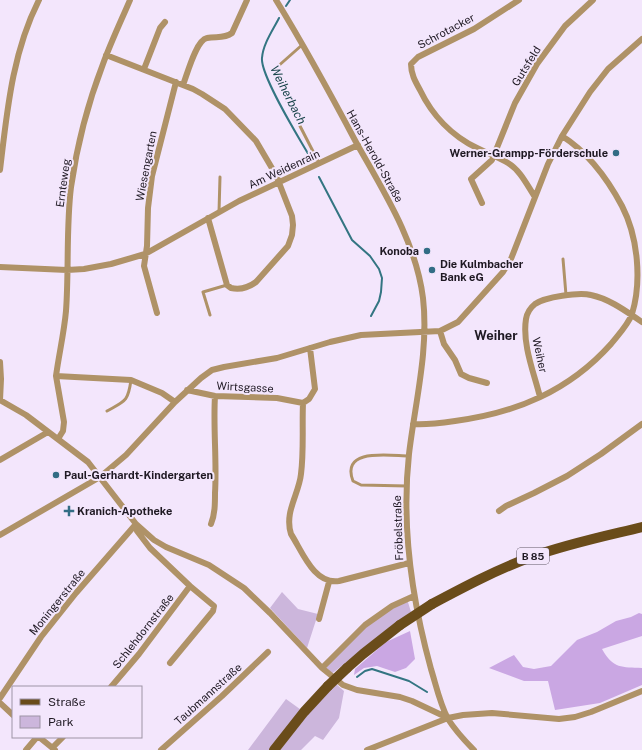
<svg xmlns="http://www.w3.org/2000/svg" width="642" height="750" viewBox="0 0 642 750" font-family="'Public Sans',sans-serif">
<style>
.green{fill:#ccb6dc}
.forest{fill:#caa7e3}
.lines{fill:none;stroke-linecap:round;stroke-linejoin:round}
.stream{stroke:#337582;stroke-width:2}
.lane{stroke:#af9267;stroke-width:3}
.street{stroke:#af9267;stroke-width:6}
.primary{stroke:#6a4c1a;stroke-width:10}
.primary-bridge{stroke:#6a4c1a;stroke-width:10}
.poi-dot{fill:#326d85;stroke:#f3e6fc;stroke-width:1.5}
.labels{text-anchor:middle;dominant-baseline:central;stroke-width:4;stroke-linejoin:round;paint-order:stroke}
.shield{fill:#f3e6fc;stroke:#5f5664;stroke-width:1}
.shield-label{font-size:10px;font-weight:bold;fill:#1f1923}
.street-label{font-size:11px;fill:#1f1923;stroke:#f3e6fc}
.poi-label{font-size:11px;font-weight:bold;fill:#1f1923;stroke:#f3e6fc;text-anchor:start}
.water-label{font-size:12px;font-style:italic;fill:#1a454b;stroke:#f3e6fc}
.quarter-label{font-size:13px;font-weight:bold;fill:#1f1923;stroke:#f3e6fc}
</style>
<rect width="100%" height="100%" fill="#f3e6fc"/>
<path class="green" d="M282 592 298 609 318 614 307 648 270 608Z
M407 599 411 612 330 675 322 668 365 625Z
M336 684 344 691 339 718 323 740 315 736 301 750H280L314 706Z
M286 699 304 712 274 750H248Z"/>
<path class="forest" d="M639 613 642 614V636L602 649C613 669 622 667 642 668V685L600 703 555 710 548 681H524L489 668 514 655 523 667 534 669 551 666 577 640 597 632 616 621 631 617Z
M410 631 415 659 406 668 395 672 377 666 364 668 354 675 355 669 386 642Z"/>
<g class="lines">
<path class="stream" d="M286 6 290 0
M279 18C273 30 263 44 262 58 260 75 299 138 310 157
M319 177 352 240 370 256 379 269 382 278 381 292 379 301 371 316
M357 677 365 671 372 669 409 681 427 692"/>
<path class="lane" d="M302 45 276 68 275 73 282 91 319 163
M219 212 220 177
M563 259 566 295
M210 315 203 292 227 285
M107 411C125 401 128 402 131 380
M407 486 361 485 353 481C340 447 391 456 409 456"/>
<path class="street" d="M130 0C121 21 111 42 103 64 88 103 77 145 71 187 66 228 69 270 66 311 64 333 59 354 56 376L131 380 162 393 175 402
M276 0C305 47 331 95 357 144 384 192 416 242 423 298 429 350 415 403 409 454 401 527 412 600 431 669 436 685 440 704 448 719 455 730 465 741 474 750
M519 0 474 29 418 57 411 64C411 74 415 81 420 90 432 115 452 136 477 148 487 153 498 157 508 163 520 170 527 185 535 197
M106 55 193 89 202 94 225 109 256 141 276 175 292 216 293 225 292 235 288 246 256 282C248 288 240 290 231 288L227 285 208 218
M144 69 160 28 165 22
M183 85C187 75 196 40 207 38 216 36 224 39 232 33L247 0
M0 170C7 112 12 53 39 0
M482 203 471 179 492 160 515 103 537 64 565 26 593 0
M0 267 67 270 84 269 111 264 145 254 239 201 358 145
M157 313 144 266 147 246 148 208 152 176 176 82
M440 331 444 344 455 360 461 374 469 378 487 383
M310 348 315 389 309 399 303 403C302 426 304 451 301 474 299 494 284 512 291 534 302 551 314 585 339 581L409 563
M0 362 1 379 0 400
M56 376 64 422 63 431 58 439
M187 390 215 396 277 398 303 403
M540 397C534 373 522 344 526 319 527 313 530 308 535 304 545 297 579 292 591 295 610 299 627 312 642 322
M0 400 26 415 88 462 136 524 154 540 166 547 209 565 244 588 270 613 322 668 365 625 392 606 414 596
M413 424C427 425 441 423 455 421 516 413 569 391 611 344 618 335 628 325 632 314 642 281 638 237 622 206 607 178 589 153 562 136
M0 460 48 432
M499 511 506 506 534 493 567 476 601 454 642 424
M136 524 137 531 150 548 190 586 214 606 213 611 170 663
M211 524C215 514 215 504 215 493 217 461 213 428 215 396
M0 535 100 477 126 455 175 402 201 378 212 370 224 367 277 358 330 342 361 335 440 331 458 322 503 272 511 259 548 164 562 136 590 92 608 69 642 39
M319 619 329 582
M322 668 343 685 357 690 400 697 412 701 448 718
M111 687 139 654 190 586
M0 698 41 637 76 593 136 524
M0 703 13 715
M39 737 55 750
M52 748 63 737
M26 750 37 737
M161 750 222 696 268 652
M367 750 448 718 463 715 492 713 559 719 575 717 591 712 642 691"/>
<path class="primary" d="M432 604C464 587 496 570 531 557 566 544 605 536 642 527
M347 668 363 654 400 625
M274 750 304 712 328 686"/>
<path class="primary-bridge" d="M400 625 432 604
M328 686 347 668"/>
</g>
<g class="poi-dot">
<circle cx="616" cy="153" r="4"/>
<circle cx="427" cy="251" r="4"/>
<circle cx="432" cy="270" r="4"/>
<circle cx="56" cy="475" r="4"/>
<path d="M67 505h4v4h4v4h-4v4h-4v-4h-4v-4h4z"/>
</g>
<g class="labels">
<rect class="shield" x="517" y="548" width="32" height="16" rx="3"/>
<g class="shield-label">
<text x="533" y="556">B 85</text>
</g>
<g class="street-label">
<text transform="translate(446 31) rotate(-28)">Schrotacker</text>
<text transform="translate(526 66) rotate(-58)">Gutsfeld</text>
<text transform="translate(375 156) rotate(61)">Hans-Herold-Straße</text>
<text transform="translate(146 166) rotate(-79)">Wiesengarten</text>
<text transform="translate(284 169) rotate(-25)">Am Weidenrain</text>
<text transform="translate(63 183) rotate(-82)">Ernteweg</text>
<text transform="translate(540 355) rotate(78)">Weiher</text>
<text transform="translate(245 387) rotate(3)">Wirtsgasse</text>
<text transform="translate(398 528) rotate(-92)">Fröbelstraße</text>
<text transform="translate(57 602) rotate(-51)">Moningerstraße</text>
<text transform="translate(143 631) rotate(-52)">Schlehdornstraße</text>
<text transform="translate(208 694) rotate(-42)">Taubmannstraße</text>
</g>
<g class="poi-label">
<text x="608" y="153" text-anchor="end">Werner-Grampp-Förderschule</text>
<text x="419" y="251" text-anchor="end">Konoba</text>
<text x="440" y="264">Die Kulmbacher<tspan x="440" dy="13">Bank eG</tspan></text>
<text x="64" y="475">Paul-Gerhardt-Kindergarten</text>
<text x="77" y="511">Kranich-Apotheke</text>
</g>
<g class="water-label">
<text transform="translate(288 95) rotate(63)">Weiherbach</text>
</g>
<g class="quarter-label">
<text x="496" y="335">Weiher</text>
</g>
</g>
<rect x="12" y="686" width="130" height="52" fill="#f3e6fc" stroke="#9e94a5"/>
<rect x="20" y="699" width="20" height="6" fill="#6a4c1a" stroke="#9e94a5"/>
<text x="48" y="706" font-size="12" fill="#1f1923">Straße</text>
<rect x="20" y="716" width="20" height="12" fill="#ccb6dc" stroke="#9e94a5"/>
<text x="48" y="726" font-size="12" fill="#1f1923">Park</text>
</svg>
